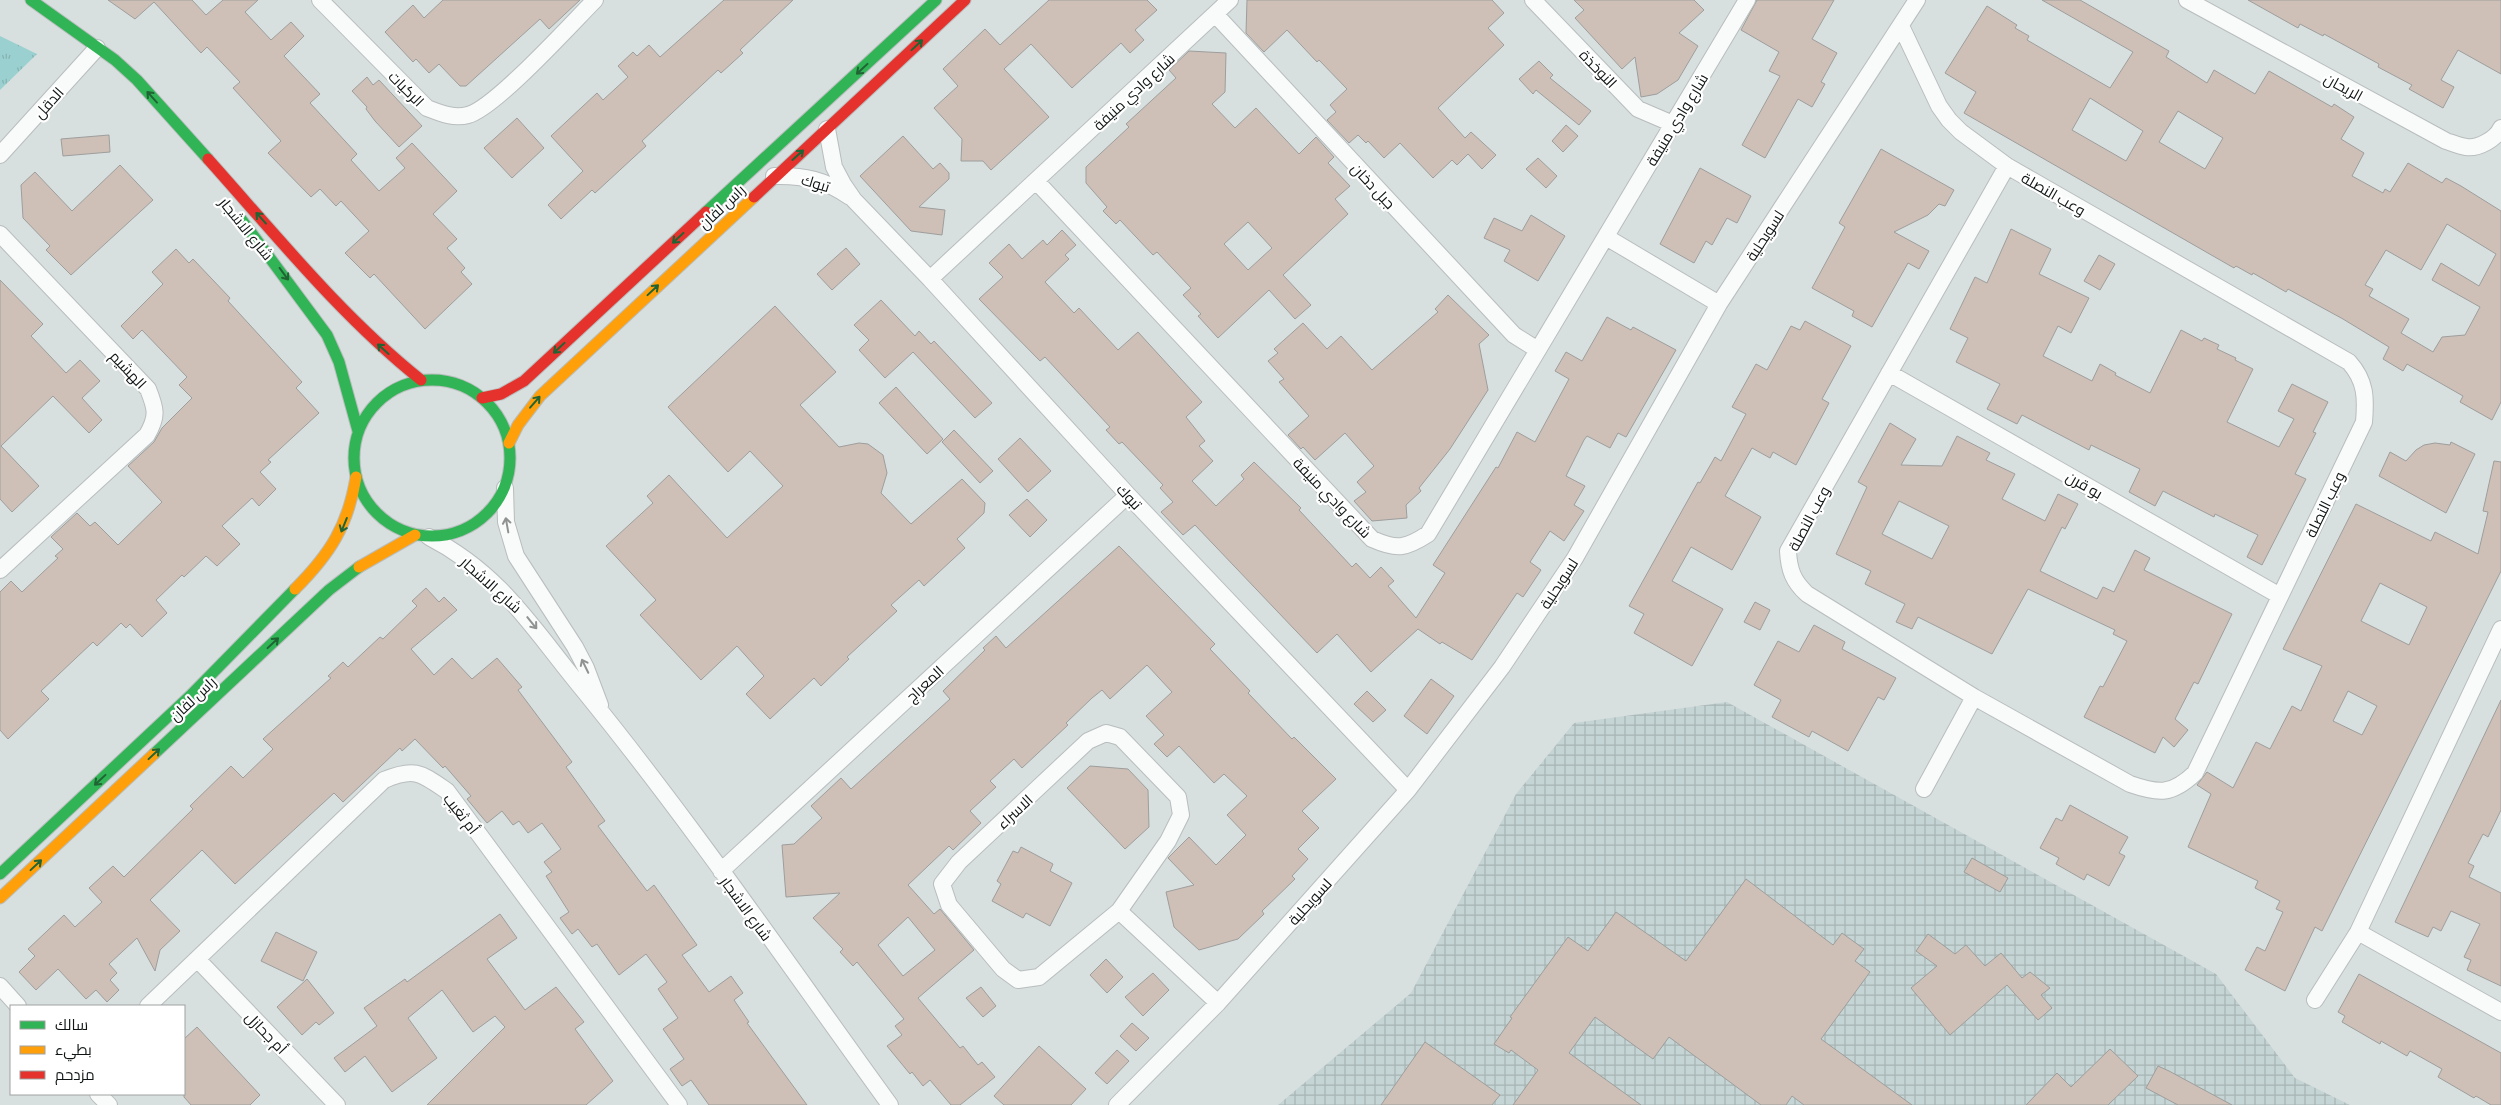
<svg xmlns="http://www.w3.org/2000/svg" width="2501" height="1105" viewBox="0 0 2501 1105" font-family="Literata,Cairo,serif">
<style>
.industrial{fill:url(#industrial-grid)}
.grass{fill:url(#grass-tufts)}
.building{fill:#cec0b7;stroke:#9d9e9d;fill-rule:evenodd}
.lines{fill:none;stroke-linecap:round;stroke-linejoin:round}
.street-casing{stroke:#b8bdbd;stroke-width:18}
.fast-casing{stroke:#b8bdbd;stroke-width:13}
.slow-casing{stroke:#b8bdbd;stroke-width:13}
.jam-casing{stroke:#b8bdbd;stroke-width:13}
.street{stroke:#f9fafa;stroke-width:16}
.fast{stroke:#30b455;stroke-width:11}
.slow{stroke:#ff9f0a;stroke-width:11}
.jam{stroke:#e5322d;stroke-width:11}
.oneway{stroke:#206434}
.oneway2{stroke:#909292}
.labels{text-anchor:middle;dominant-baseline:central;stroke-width:4.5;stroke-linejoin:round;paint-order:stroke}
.street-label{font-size:15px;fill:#0f1414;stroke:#fff}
</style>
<defs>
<pattern id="industrial-grid" width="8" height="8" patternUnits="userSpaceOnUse" patternTransform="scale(1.25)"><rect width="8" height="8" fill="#c5d4d4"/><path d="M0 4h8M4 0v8" fill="none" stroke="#a8b5b5"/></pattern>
<pattern id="grass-tufts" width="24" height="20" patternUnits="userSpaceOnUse" patternTransform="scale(1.25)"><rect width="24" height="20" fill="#9ad1d0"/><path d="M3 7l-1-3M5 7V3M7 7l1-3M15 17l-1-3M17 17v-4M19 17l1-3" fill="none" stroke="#84b3b2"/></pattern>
</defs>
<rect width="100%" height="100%" fill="#d8dfdf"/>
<path class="industrial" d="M1727 702 2216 974 2295 1078 2350 1105H1278L1411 993 1516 794 1574 723Z"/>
<path class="grass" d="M0 36 37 54 0 90Z"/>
<path class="building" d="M108 0H192L206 15 223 0H258L245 12 271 40 291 22 304 36 284 56 320 94 310 103 357 154 351 160 379 191 405 168 396 158 412 143 457 191 433 214 457 239 447 248 465 268 461 272 472 284 425 329 374 274 370 278 345 253 369 231 341 201 336 206 320 189 311 197 268 153 281 141 233 88 240 82 207 47 201 53 154 2 135 19Z
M443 0H580L549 29 540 19 466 86H460L439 64 429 73 416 59 413 62 385 32 413 5 424 18Z
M724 0H793L740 50 743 53 721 73 718 70 642 141 646 146 595 193 592 190 561 219 548 205 583 171 551 136 597 93 603 100 628 77 618 66 633 52 637 56 649 45 660 57Z
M1049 0H1147L1157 10 1135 30 1144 40 1130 53 1121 43 1072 88 1031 44 1004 69 1049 117 991 170 983 161H961L962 139 934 108 958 86 943 69 985 29 1000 45Z
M1247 0H1492L1504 13 1488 28 1504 45 1438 108 1465 138 1471 132 1496 155 1482 169 1468 154 1457 165 1452 160 1433 178 1400 143 1384 158 1368 141 1366 143 1358 135 1349 143 1327 120 1336 112 1330 105 1347 89 1319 60 1317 62 1287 30 1264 52 1246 33Z
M1574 0H1694L1704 10 1679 33 1698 46 1678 80 1657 94 1641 97 1635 57 1622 69 1575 18 1584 10Z
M1757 0H1834L1812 39 1837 53 1821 82 1825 84 1812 107 1798 99 1765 158 1742 145 1780 76 1769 71 1779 52 1741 30Z
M2042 0H2080L2169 51 2166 57 2207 83 2214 70 2255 94 2269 71 2332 107 2334 104 2354 117 2341 139 2364 153 2352 176 2383 193 2385 189 2390 192 2408 163 2442 183 2446 178 2461 186 2501 211V402L2492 420 2460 402 2463 396 2407 364 2403 371 2383 359 2389 347 2343 319 2288 289 2286 292 2253 273 2252 275 2236 266 2234 268 1964 113 1976 92 1945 73 1987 6 2017 25 2015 28 2029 36 2027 40 2110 88 2133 52ZM2090 98 2143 131 2126 161 2072 130ZM2178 111 2223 138 2205 169 2159 142ZM2447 224 2496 254 2479 286 2441 263 2432 280 2480 307 2465 335 2442 337 2433 352 2401 333 2409 319 2369 296 2373 289 2365 285 2386 250 2421 270Z
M2248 0H2501V74L2458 50 2441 80 2454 87 2443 108 2409 89 2412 85 2378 67 2379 64 2324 34 2323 36 2300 24 2298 28Z
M1189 51 1226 53 1225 92 1212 104 1235 128 1256 108 1299 154 1316 137 1334 157 1328 163 1350 186 1335 199 1348 214 1283 275 1311 305 1295 319 1269 290 1218 338 1198 316 1201 314 1183 295 1191 288 1157 252 1153 255 1120 220 1116 224 1103 211 1107 207 1086 183V167L1129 127 1126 124 1176 78 1169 70ZM1248 222 1272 248 1248 270 1224 244Z
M1539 61 1553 75 1550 78 1591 111 1579 125 1536 90 1533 94 1519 79Z
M367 77 373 85 379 80 422 126 399 147 375 121 366 109 367 107 352 91Z
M517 118 544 148 512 178 484 148Z
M1566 125 1578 136 1563 152 1552 141Z
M109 135 110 152 63 156 61 139Z
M903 136 933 169 940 163 949 173V179L919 207 945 210 942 235 911 231 860 176Z
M1881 149 1954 190 1945 206 1939 204 1928 215 1894 232 1929 251 1919 269 1908 263 1872 327 1852 316 1854 311 1812 288 1845 227 1839 223Z
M1538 158 1557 176 1546 188 1526 169Z
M120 165 153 200 71 275 46 250 50 246 23 218 21 185 35 172 72 211Z
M1700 168 1751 196 1737 223 1727 218 1712 245 1706 241 1694 263 1660 244Z
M1531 215 1565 236 1538 281 1504 261 1510 250 1484 238 1494 218 1522 231Z
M2011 229 2051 249 2039 274 2089 298 2071 333 2058 326 2043 356 2092 381 2100 364 2116 373 2115 375 2150 393 2181 330 2202 341 2204 338 2219 345 2217 349 2236 358 2235 360 2253 369 2227 422 2279 447 2294 419 2278 411 2292 384 2328 402 2313 432 2316 433 2295 474 2306 479 2262 565 2247 557 2258 535 2215 514 2214 517 2163 491 2155 506 2129 492 2140 469 2091 445 2089 450 2022 415 2017 424 1987 409 2000 384 1956 362 1968 338 1950 329 1975 277 1987 283Z
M1062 230 1076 245 1065 255 1069 259 1045 282 1074 313 1079 308 1118 350 1138 332 1202 402 1186 417 1205 441 1199 446 1213 461 1192 481 1216 506 1244 479 1241 475 1254 462 1301 508 1299 510 1352 567 1356 563 1370 578 1381 567 1394 581 1388 586 1416 618 1445 573 1433 565 1496 467 1498 468 1517 432 1535 442 1569 379 1555 371 1566 352 1582 361 1607 317 1631 330 1633 327 1676 350 1626 437 1618 433 1610 448 1587 436 1584 440 1566 476 1585 486 1574 505 1584 511 1564 541 1550 531 1530 562 1541 570 1523 597 1517 593 1472 660 1442 642 1440 644 1418 629 1371 672 1337 634 1317 653 1195 525 1183 535 1161 512 1173 502 1160 488 1163 485 1122 442 1119 444 1106 430 1110 427 1045 357 1040 361 979 299 1003 277 989 263 1009 244 1022 259 1043 240 1047 245Z
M846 248 860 264 832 290 817 274Z
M176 249 189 263 193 259 230 298 228 301 302 382 296 388 319 413 268 460 271 462 260 472 276 489 259 506 252 498 222 526 240 544 217 566 206 556 184 577 182 575 156 600 167 613 142 637 130 624 126 628 121 623 97 646 93 642 41 691 49 699 8 739 0 730V592L11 581 22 592 58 558 55 556 63 549 51 537 77 513 90 526 95 522 118 545 162 502 128 466 154 442 162 428 192 398 179 385 187 377 142 330 133 339 121 326 163 284 152 272Z
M2099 255 2115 264 2100 290 2084 281Z
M0 280 43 324 31 336 66 373 80 360 100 381 82 398 102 420 89 433 53 396 1 446 39 486 12 512 0 499Z
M1448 295 1489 335 1479 344 1488 390 1450 449 1419 488 1421 491 1406 505 1407 518 1372 521 1354 501 1366 492 1357 482 1374 466 1345 433 1315 460 1303 447 1301 449 1288 435 1309 416 1279 382 1284 379 1268 361 1278 353 1274 349 1303 323 1327 349 1341 336 1372 370 1438 312 1435 309Z
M881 300 915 336 919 331 931 344 934 341 992 403 975 418 913 352 885 378 859 350 869 340 854 325Z
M775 306 836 372 800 405 839 447 859 443 868 444 883 455 887 473 881 493 911 524 962 479 985 503 984 513 957 539 965 548 924 586 919 580 891 605 897 611 847 657 849 659 821 686 814 678 770 719 746 694 764 676 737 646 701 680 640 615 656 600 606 546 653 503 647 496 669 475 727 538 783 486 750 451 728 472 668 407Z
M1805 321 1851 346 1822 399 1829 403 1796 465 1773 452 1770 458 1752 448 1725 496 1761 517 1732 570 1691 547 1672 581 1723 609 1692 666 1634 633 1644 614 1629 606 1698 482 1700 483 1715 457 1721 461 1746 414 1732 407 1756 364 1767 370 1791 326 1800 330Z
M896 387 943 439 927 454 879 403Z
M1890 423 1916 439 1901 465 1942 466 1957 436 1990 453 1986 460 2015 474 2002 499 2045 521 2058 494 2078 504 2065 529 2062 527 2040 571 2097 599 2103 587 2114 592 2135 550 2150 558 2144 570 2232 614 2198 684 2194 682 2175 719 2188 730 2174 747 2163 737 2155 753 2084 717 2100 686 2103 687 2127 641 2113 634 2115 630 2028 589 1992 654 1918 617 1912 629 1896 622 1905 604 1865 584 1871 571 1836 554 1867 487 1858 482ZM1899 501 1949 526 1932 559 1882 534Z
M954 430 993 471 980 483 942 442Z
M1020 438 1051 471 1028 492 998 459Z
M2451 442 2475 454 2446 513 2379 476 2390 452 2406 461 2416 450 2424 445 2435 443 2450 445Z
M2494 461 2501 462V571L2322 931 2315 927 2285 991 2245 970 2257 947 2265 951 2283 912 2276 909 2280 901 2255 888 2258 881 2188 847 2211 794 2197 785 2207 772 2233 788 2256 742 2270 749 2292 706 2301 711 2322 666 2283 649 2356 504 2431 541 2435 532 2478 554 2488 512 2483 511ZM2380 583 2427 607 2409 645 2361 621ZM2348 691 2377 706 2362 735 2333 721Z
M1027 499 1047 520 1030 537 1009 515Z
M1119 546 1215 644 1210 649 1250 691 1248 693 1292 739 1294 737 1336 779 1302 811 1319 828 1298 849 1308 859 1292 876 1295 879 1262 911 1264 914 1238 939 1199 950 1174 927 1166 892 1194 885 1168 858 1189 837 1216 865 1246 835 1227 815 1247 796 1224 774 1214 783 1179 746 1167 757 1154 744 1164 735 1146 716 1172 692 1147 665 1110 699 1102 690 1092 698 1066 723 1068 725 1022 768 1014 759 990 781 996 787 970 811 981 823 953 850 949 846 908 885 934 914 940 909 974 950 918 998 960 1048 963 1046 978 1065 982 1062 995 1077 960 1105H951L930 1080 923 1086 912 1072 910 1074 887 1046 902 1035 895 1026 904 1019 857 962 853 966 840 952 843 949 813 918 840 893 786 897 782 845 794 844 822 818 811 806 841 778 851 789 950 699 943 691 985 650 983 648 996 636 1006 648ZM908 917 935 950 903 976 878 945Z
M426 588 439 602 444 597 457 610 411 649 434 675 452 658 472 679 497 658 522 687 518 690 572 762 566 767 605 821 598 826 647 891 654 885 697 945 682 955 709 992 731 976 743 993 734 1000 749 1022 747 1023 807 1105H709L691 1080 682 1086 670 1069 684 1059 663 1029 678 1018 658 989 667 982 646 954 619 975 597 944 592 947 578 929 572 934 560 918 569 912 546 876 552 872 544 862 561 849 542 823 528 833 519 821 513 825 502 811 487 823 467 799 471 796 445 766 443 768 415 739 402 751 400 748 343 802 334 793 235 884 202 850 150 900 180 931 160 950 155 971 137 938 109 964 117 973 110 980 119 990 107 1002 96 990 86 999 58 969 36 990 19 972 35 956 28 949 64 915 75 927 102 902 89 888 113 866 124 877 193 809 190 806 231 766 243 778 273 749 263 739 331 678 328 676 343 662 348 667 380 637 383 639 417 606 412 601Z
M1755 602 1770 610 1760 630 1744 622Z
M1814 625 1845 642 1842 649 1896 678 1884 700 1878 697 1848 751 1812 731 1809 737 1772 717 1781 700 1754 685 1778 641 1799 652Z
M1431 679 1454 696 1427 734 1404 716Z
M1367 691 1386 710 1373 722 1354 704Z
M2501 700V810L2488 837 2483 834 2468 863 2474 866 2469 877 2501 893V986L2467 970 2471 960 2464 957 2480 924 2451 911 2441 931 2433 927 2428 937 2395 922Z
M1090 766 1128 769 1148 790 1149 827 1125 849 1067 788Z
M2070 805 2128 837 2119 853 2125 856 2109 886 2087 874 2084 880 2056 864 2059 858 2040 848 2056 818 2062 821Z
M1021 847 1053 864 1050 871 1072 883 1050 926 1026 913 1023 918 992 901 1001 884 997 881 1013 851 1018 853Z
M1972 858 2008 878 2000 892 1964 872Z
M1746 879 1833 945 1842 933 1864 949 1855 961 1870 972 1821 1039 1912 1105H1804L1792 1096 1786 1105H1761L1669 1037 1653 1059 1595 1017 1569 1053 1641 1105H1513L1538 1070 1511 1050 1509 1053 1494 1044 1512 1018 1510 1017 1568 937 1588 951 1616 912 1686 961Z
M500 914 517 938 487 959 525 1010 556 987 584 1022 575 1029 613 1081 586 1105H427L505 1027 495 1016 473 1032 442 990 408 1018 437 1058 392 1092 365 1056 345 1072 334 1058 377 1026 364 1008 405 979 407 982Z
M276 932 317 952 303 981 261 961Z
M1928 934 1955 954 1966 945 1985 966 2001 953 2022 978 2030 972 2050 988 2041 995 2052 1008 2038 1020 2007 985 1950 1035 1911 988 1937 966 1916 951Z
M1106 959 1123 977 1107 993 1090 975Z
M1153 973 1169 990 1143 1016 1125 997Z
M2359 974 2501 1053V1105H2491L2476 1096 2474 1098 2438 1077 2442 1069 2410 1051 2407 1056 2381 1041 2380 1044 2342 1022 2345 1016 2338 1012Z
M307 979 334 1013 319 1025 316 1022 302 1035 277 1007Z
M981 987 996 1006 983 1017 966 998Z
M1132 1023 1149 1038 1136 1051 1120 1036Z
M197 1027 260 1095 250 1105H191L184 1097V1039Z
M1425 1042 1500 1095 1492 1105H1381Z
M1039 1046 1086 1089 1071 1105H1004L994 1096Z
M2110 1049 2138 1076 2108 1105H2026L2057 1073 2071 1087Z
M1117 1050 1129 1061 1107 1084 1095 1073Z
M2158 1066 2169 1071 2232 1105H2178L2146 1088Z"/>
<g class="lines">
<defs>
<path id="street" d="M320 0 427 108C440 113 454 119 468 115 495 108 571 24 595 0
M1533 0 1638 109 1673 124
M2187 0 2446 141C2452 143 2459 146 2466 147 2478 149 2496 139 2501 128
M1215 14 1514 335 1538 350
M1901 26 1939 106 1949 120 1961 132 2007 166 2349 362C2366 381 2366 398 2364 422L2195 773C2172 795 2159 794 2130 784L1974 697 1807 594C1793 581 1789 570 1788 551L2007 166
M827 129 834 167 843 184 854 200 930 279 1128 495 1408 790
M0 155 97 48
M774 176C803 175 826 180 850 197
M1036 181 1372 539C1397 550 1405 549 1428 534L1747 0
M0 234 148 389C156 409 158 416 147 435L0 570
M1606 237 1719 304
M930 279 1230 0
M1889 373 2280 596
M505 488 506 522 516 556 575 647 586 668 600 705
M429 537C503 575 534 631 585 692 693 825 790 967 890 1105
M1924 789 1974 697
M721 871 1128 495
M1119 911 1168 841 1181 815 1178 797 1120 737 1106 733 1088 741 959 862 942 884 949 905 1003 969 1018 980 1039 977 1119 911 1218 1003
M2358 932 2501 1012
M197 959 337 1105
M0 986 18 1006
M2315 1000 2358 932 2501 629
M148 1006 384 780C415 767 421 773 447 791L679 1105
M98 1094 109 1105
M1117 1105 1218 1003 1408 790 1502 667 1575 558 1719 304 1917 0"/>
<path id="fast" d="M31 0 115 60 137 80 208 159
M706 212 936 0
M241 219 327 335 339 362 358 431
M354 458a78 78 0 1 1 156 0a78 78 0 1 1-156 0Z
M154 754 329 590 359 567
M0 874 190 696 295 589"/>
<path id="slow" d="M509 443 518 425 540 396 754 197
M359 567 415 535
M295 589C330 554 348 526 356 477
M0 898 154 754"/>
<path id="jam" d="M208 159C276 235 341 316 421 380
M754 197 965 0
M482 398 501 394 524 381 706 212"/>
</defs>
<use href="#street" class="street-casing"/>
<use href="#fast" class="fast-casing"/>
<use href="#slow" class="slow-casing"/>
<use href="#jam" class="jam-casing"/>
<use href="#street" class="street"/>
<use href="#fast" class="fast"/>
<use href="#slow" class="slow"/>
<use href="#jam" class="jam"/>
</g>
<defs><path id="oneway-shaft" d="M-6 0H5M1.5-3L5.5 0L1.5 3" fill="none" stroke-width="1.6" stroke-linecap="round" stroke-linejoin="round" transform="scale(1.25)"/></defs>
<g class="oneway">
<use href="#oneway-shaft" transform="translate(917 45) rotate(-43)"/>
<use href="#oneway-shaft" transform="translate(862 69) rotate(137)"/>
<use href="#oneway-shaft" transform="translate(152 97) rotate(-132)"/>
<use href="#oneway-shaft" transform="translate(798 155) rotate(-42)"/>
<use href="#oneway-shaft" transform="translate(261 218) rotate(-132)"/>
<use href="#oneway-shaft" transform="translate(678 238) rotate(137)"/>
<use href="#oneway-shaft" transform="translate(284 274) rotate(54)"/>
<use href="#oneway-shaft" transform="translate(653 290) rotate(-43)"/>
<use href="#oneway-shaft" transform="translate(559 348) rotate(137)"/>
<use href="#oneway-shaft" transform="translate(383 349) rotate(-138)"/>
<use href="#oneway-shaft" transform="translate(535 402) rotate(-49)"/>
<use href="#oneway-shaft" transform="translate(344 525) rotate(112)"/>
<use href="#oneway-shaft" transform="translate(273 643) rotate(-43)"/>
<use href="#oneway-shaft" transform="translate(154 754) rotate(-43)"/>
<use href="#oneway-shaft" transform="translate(100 780) rotate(137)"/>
<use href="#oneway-shaft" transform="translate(36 865) rotate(-43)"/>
</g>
<g class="oneway2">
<use href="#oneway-shaft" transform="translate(507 525) rotate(-100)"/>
<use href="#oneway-shaft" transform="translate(532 623) rotate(51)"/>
<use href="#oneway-shaft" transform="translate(585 666) rotate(-116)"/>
</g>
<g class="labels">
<g class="street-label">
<text transform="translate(1599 68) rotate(46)">النوخذة</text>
<text transform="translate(2344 86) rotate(29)">الريحان</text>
<text transform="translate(407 88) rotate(45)">الركيات</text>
<text transform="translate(1133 91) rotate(-43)">شارع وادي منيفة</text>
<text transform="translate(48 102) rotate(-48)">الدقل</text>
<text transform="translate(1676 119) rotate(-59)">شارع وادي منيفة</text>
<text transform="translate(816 182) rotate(17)">تبوك</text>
<text transform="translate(1374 185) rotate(47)">جبل دخان</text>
<text transform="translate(2054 193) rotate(30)">وعب النصلة</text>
<text transform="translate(721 206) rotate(-43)">راس لفان</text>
<text transform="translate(247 228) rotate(51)">شارع الاشجار</text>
<text transform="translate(1764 235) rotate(-57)">لسويحلية</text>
<text transform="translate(129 369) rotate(47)">الهشيم</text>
<text transform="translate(2085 484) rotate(30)">بو قرن</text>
<text transform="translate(1130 496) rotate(47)">تبوك</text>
<text transform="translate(1333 497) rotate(46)">شارع وادي منيفة</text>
<text transform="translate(2324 504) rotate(-64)">وعب النصلة</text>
<text transform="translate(1808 518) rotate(-62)">وعب النصلة</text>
<text transform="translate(1558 583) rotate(-57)">لسويحلية</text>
<text transform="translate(492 584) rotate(42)">شارع الاشجار</text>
<text transform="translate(924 683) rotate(-43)">المعراج</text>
<text transform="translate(192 698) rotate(-43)">راس لفان</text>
<text transform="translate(1014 811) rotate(-43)">الاسراء</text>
<text transform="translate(462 813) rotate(52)">أم ثغيب</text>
<text transform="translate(1309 901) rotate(-48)">لسويحلية</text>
<text transform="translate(747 908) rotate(54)">شارع الاشجار</text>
<text transform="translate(267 1032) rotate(46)">أم جحازل</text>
</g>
</g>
<rect x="10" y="1005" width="175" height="90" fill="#ffffff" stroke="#9fa1a1"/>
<rect x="20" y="1021" width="25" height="8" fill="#30b455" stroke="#9fa1a1"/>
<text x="55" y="1030" font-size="15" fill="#0f1414">سالك</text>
<rect x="20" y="1046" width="25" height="8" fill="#ff9f0a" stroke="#9fa1a1"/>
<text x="55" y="1055" font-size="15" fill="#0f1414">بطيء</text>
<rect x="20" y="1071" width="25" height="8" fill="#e5322d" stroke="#9fa1a1"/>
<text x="55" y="1080" font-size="15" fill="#0f1414">مزدحم</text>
</svg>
